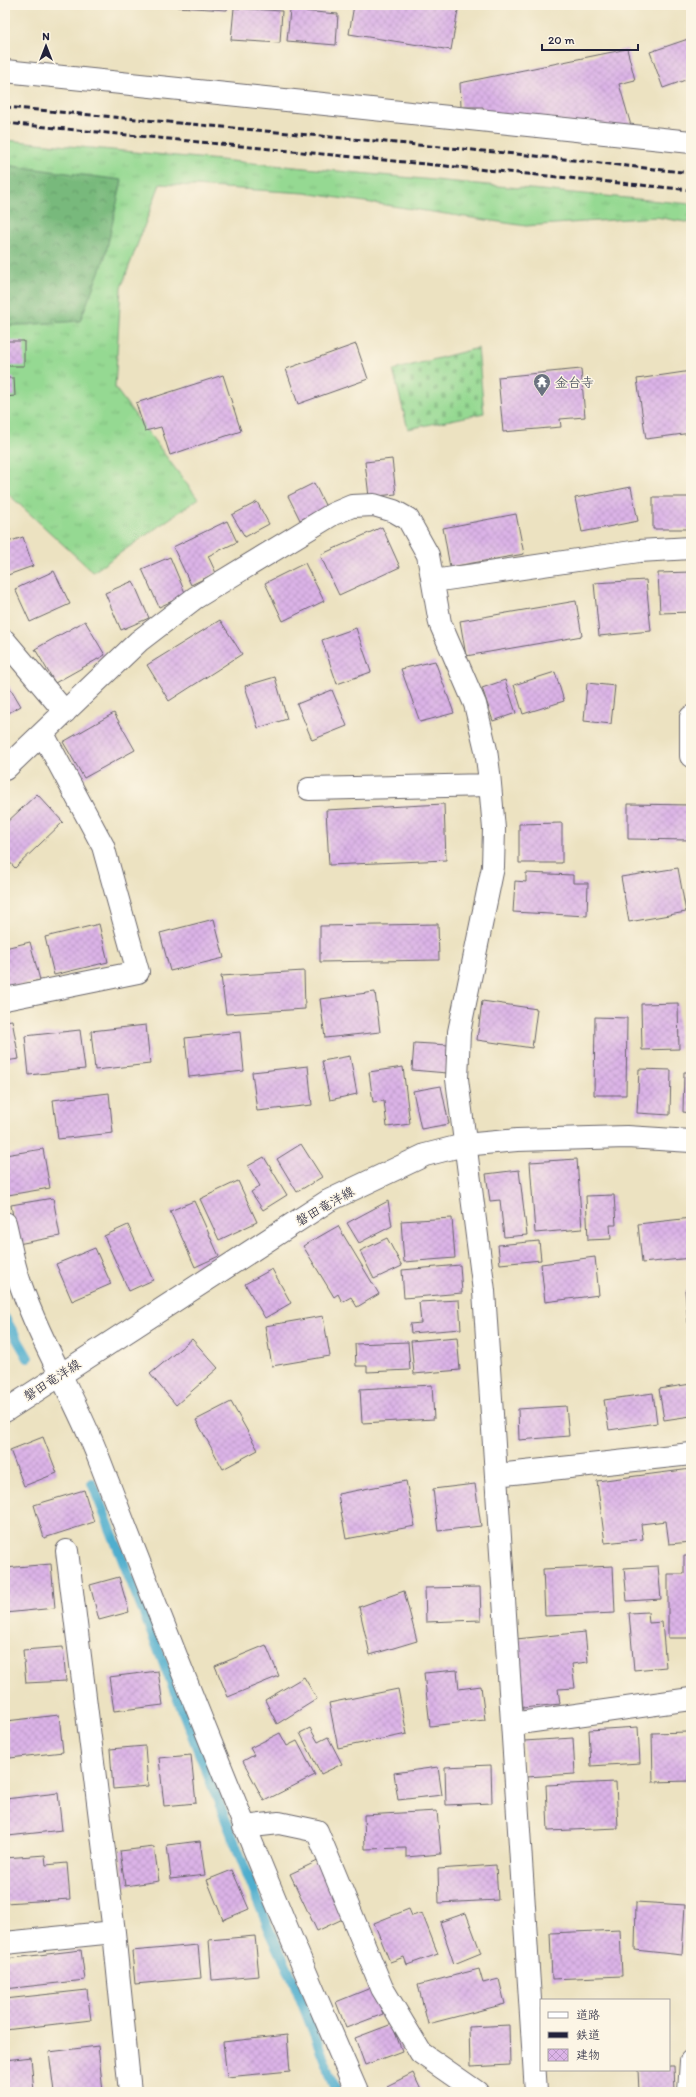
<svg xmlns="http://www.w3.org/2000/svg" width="696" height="2097" viewBox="0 0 696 2097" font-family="Itim,'Klee One',sans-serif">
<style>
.grass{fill:url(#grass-tufts);stroke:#5c7e66}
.forest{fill:url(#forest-crowns);stroke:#4d6e5c}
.cemetery{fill:url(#cemetery-stones);stroke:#5c7e66}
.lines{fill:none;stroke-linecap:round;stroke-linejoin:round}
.stream{stroke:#4faece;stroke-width:10}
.building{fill:url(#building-cross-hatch)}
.minor-casing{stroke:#69656a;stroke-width:24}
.secondary-casing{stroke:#69656a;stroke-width:24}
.minor{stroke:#fff;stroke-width:22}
.secondary{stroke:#fff;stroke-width:22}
.rail{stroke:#22223b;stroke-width:3;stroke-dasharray:6 3;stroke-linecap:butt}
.labels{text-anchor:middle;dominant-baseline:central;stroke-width:3;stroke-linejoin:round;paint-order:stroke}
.worship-label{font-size:13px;font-weight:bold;fill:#5b616d;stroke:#fcf5e5;text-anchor:start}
.street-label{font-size:13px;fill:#22223b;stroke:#fcf5e5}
</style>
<defs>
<pattern id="grass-tufts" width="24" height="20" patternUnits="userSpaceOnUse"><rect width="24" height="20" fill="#95d992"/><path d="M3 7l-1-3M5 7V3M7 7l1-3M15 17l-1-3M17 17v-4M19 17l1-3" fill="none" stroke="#80ba7f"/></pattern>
<pattern id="forest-crowns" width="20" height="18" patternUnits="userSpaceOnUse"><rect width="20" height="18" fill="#78b97c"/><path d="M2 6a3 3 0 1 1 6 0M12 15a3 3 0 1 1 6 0" fill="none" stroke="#629667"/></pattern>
<pattern id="cemetery-stones" width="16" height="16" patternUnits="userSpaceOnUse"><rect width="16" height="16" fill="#95d992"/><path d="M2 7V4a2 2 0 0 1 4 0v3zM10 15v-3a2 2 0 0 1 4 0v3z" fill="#80ba7f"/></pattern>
<pattern id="building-cross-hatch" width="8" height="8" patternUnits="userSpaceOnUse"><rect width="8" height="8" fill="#dbb3e7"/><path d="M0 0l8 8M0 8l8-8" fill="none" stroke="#bc9ac7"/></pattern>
</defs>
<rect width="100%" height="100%" fill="#fcf5e5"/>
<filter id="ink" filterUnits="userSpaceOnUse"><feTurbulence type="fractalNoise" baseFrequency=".025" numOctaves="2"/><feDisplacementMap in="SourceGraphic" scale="8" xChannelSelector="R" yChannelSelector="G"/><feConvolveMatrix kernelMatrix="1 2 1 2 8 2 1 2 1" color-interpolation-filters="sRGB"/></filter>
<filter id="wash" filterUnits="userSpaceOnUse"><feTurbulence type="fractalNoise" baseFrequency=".012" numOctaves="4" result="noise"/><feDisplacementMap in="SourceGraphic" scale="16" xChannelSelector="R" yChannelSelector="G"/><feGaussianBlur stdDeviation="0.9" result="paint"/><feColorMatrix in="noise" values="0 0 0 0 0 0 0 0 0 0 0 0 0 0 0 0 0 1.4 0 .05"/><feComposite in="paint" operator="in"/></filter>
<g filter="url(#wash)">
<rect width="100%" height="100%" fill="#ece2c1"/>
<path class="grass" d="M5 140 691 204V223L656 217 526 226 305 193 160 184 121 288 115 388 198 499 93 572 5 491Z"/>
<path class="forest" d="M5 165 122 180 105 257 80 321 5 326Z"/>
<path class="cemetery" d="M478 348 484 413 408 429 393 370Z"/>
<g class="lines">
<path class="stream" d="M5 1318 28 1358
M92 1483 269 1929 293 1980 337 2092"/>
</g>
<g id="blocks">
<path class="building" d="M179 5H228L227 10 178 7Z
M354 5H428L458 10 451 50 349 34Z
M234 8 282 11 280 43 231 40Z
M290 10 338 14 336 45 287 41Z
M688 39 691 48V78L663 88 650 52Z
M627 49 635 80 619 84 632 129 483 114V107H461L460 83Z
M5 341H24V366H5Z
M356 344 368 379 298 404 286 369Z
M581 369 585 417 560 419 561 427 503 432 498 377Z
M691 371V433L646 439 637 379Z
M223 375 241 431 170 455 161 427 145 431 136 403Z
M5 378H14L15 396 5 397Z
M392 459 396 494 369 497 365 462Z
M314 483 326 507 300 520 288 496Z
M631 487 638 521 582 532 575 498Z
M653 497H691V529H653Z
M257 502 269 524 245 537 232 515Z
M516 514 524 554 450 567 443 528Z
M227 521 237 542 208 556 216 573 191 585 173 547Z
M382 527 400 567 339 595 320 555Z
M23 537 33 566 5 576V543Z
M170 557 186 595 159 607 142 569Z
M305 563 324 601 283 621 265 583Z
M54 571 70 604 30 622 15 589Z
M691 572V612L660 613 658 573Z
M646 580 651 631 599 636 594 583Z
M133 581 149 618 121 630 105 593Z
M576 601 582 636 466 656 460 621Z
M220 620 242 654 169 701 147 665Z
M85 621 105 655 55 683 35 649Z
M356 628 371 672 337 684 322 640Z
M435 661 454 713 420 722 401 669Z
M555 672 564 701 523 714 514 685Z
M275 677 287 719 258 728 245 686Z
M5 679 21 706 5 715Z
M505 680 516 713 493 721 482 688Z
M587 683 615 686 611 724 584 721Z
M332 690 347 726 312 740 297 704Z
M114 713 135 750 84 778 63 742Z
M37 794 63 822 15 868 5 857V824Z
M444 804 446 860 329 865 326 810Z
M628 804 691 805 690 840 628 839Z
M562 823V863H519V824Z
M678 868 686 912 629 922 621 877Z
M526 873 573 875V883H588L587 916 513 912 515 881 526 882Z
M214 919 224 958 170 971 160 933Z
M99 924 108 962 54 975 45 937Z
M438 924 439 960 320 962V926Z
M30 942 40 980 5 989V948Z
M304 971 305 1009 226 1014 221 976Z
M375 992 380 1032 325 1038 320 999Z
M482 1001 537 1009 532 1048 477 1040Z
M678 1003 679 1049 642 1050 641 1004Z
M595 1017 627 1018 626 1095H594Z
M12 1020 19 1059 5 1061V1021Z
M146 1025 150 1064 95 1070 91 1031Z
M80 1030 85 1069 29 1075 25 1036Z
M240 1032 244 1071 189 1077 185 1038Z
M414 1043 449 1045 447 1073 412 1070Z
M350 1056 357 1094 330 1100 322 1061Z
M308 1066 312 1105 257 1111 252 1072Z
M403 1067 410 1124 387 1127 384 1101 373 1102 369 1072Z
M639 1069 671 1070 670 1115 637 1113Z
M684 1072H691V1113L683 1112Z
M441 1086 449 1124 421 1129 413 1091Z
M109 1093 113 1133 58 1139 53 1100Z
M301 1144 322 1177 297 1192 277 1159Z
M43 1149 50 1188 8 1195 5 1179V1155Z
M264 1157 287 1195 263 1210 251 1192 260 1186 248 1166Z
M577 1159 582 1229 535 1233 530 1162Z
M519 1170 527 1235 504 1237 500 1200 490 1201 486 1174Z
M238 1181 257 1222 219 1240 200 1199Z
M614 1195 616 1225H610L611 1239 588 1240 586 1196Z
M53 1198 60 1236 18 1244 11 1205Z
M194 1201 219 1256 195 1267 170 1211Z
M388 1201 392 1226 359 1243 347 1223Z
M452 1218 455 1258 404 1262 401 1221Z
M691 1218V1258L642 1263 638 1224Z
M128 1225 153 1280 129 1291 104 1236Z
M338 1226 379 1294 357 1307 351 1297 342 1302 338 1294 334 1297 303 1246Z
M387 1238 402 1266 374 1279 360 1251Z
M539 1241 541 1260 500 1264 498 1245Z
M95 1248 111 1284 72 1301 56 1264Z
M595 1257 599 1295 545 1302 541 1264Z
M460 1265 462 1293 404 1298 402 1270Z
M272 1269 291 1303 265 1318 245 1284Z
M691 1289V1323L688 1324 685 1290Z
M459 1300 461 1329 411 1333 410 1324 421 1323 419 1302Z
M323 1316 330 1356 272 1366 265 1326Z
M457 1337 460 1370 414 1374 411 1341Z
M192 1339 218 1368 176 1405 150 1374Z
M408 1342 410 1370 367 1372V1366H356L355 1344Z
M691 1384V1416L664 1420 659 1389Z
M432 1385 434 1419 362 1423 360 1389Z
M653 1393 657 1423 609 1430 604 1400Z
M231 1402 258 1450 223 1469 196 1420Z
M566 1406 569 1436 519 1440 518 1409Z
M43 1437 57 1473 24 1486 10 1450Z
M691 1469V1542L669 1544 666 1521 641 1524 643 1539 605 1543 597 1481Z
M406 1481 415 1526 346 1539 338 1494Z
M475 1484 481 1526 438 1531 433 1489Z
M84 1490 94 1522 44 1538 34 1505Z
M684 1556H691V1638H668V1574H684Z
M51 1564 55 1608 5 1613V1568Z
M613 1566 615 1613 545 1616 543 1569Z
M658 1566 661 1599 627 1601 624 1568Z
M119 1577 129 1612 99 1620 90 1585Z
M480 1587 481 1620 426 1622 425 1588Z
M404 1591 417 1641 370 1655 359 1607Z
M648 1612 649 1623 662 1622 666 1667 634 1670 629 1613Z
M585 1632 588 1662 572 1664 575 1688 558 1689 560 1704 523 1708 516 1639Z
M266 1645 279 1676 228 1697 215 1666Z
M63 1647 66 1681 26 1683 23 1650Z
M457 1670 459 1689 481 1686 485 1720 430 1726 424 1673Z
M158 1671 163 1705 114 1711 109 1677Z
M304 1677 317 1699 277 1724 265 1700Z
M398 1689 407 1734 338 1748 329 1703Z
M59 1715 63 1752 10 1758 6 1721Z
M638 1727 640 1763 591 1766 589 1730Z
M310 1728 318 1742 328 1737 342 1764 321 1774 300 1733Z
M688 1732 689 1781 653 1782 652 1733Z
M280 1733 287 1746 297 1741 315 1775 264 1801 243 1761 254 1755 250 1748Z
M573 1738 575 1774 526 1777 524 1741Z
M145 1746 148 1786 113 1789 110 1749Z
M191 1755 196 1803 164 1806 159 1758Z
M491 1765 492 1803 446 1805 445 1767Z
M438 1767 442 1795 398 1800 394 1773Z
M616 1782 618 1828 548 1831 546 1785Z
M58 1793 62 1830 8 1836 5 1799Z
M437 1811 441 1854 406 1857V1848L365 1849 364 1815Z
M200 1841 205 1875 171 1879 167 1845Z
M154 1847 159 1881 125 1886 120 1851Z
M45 1855 46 1865 67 1863 70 1899 5 1903V1858Z
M322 1859 349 1916 317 1931 290 1874Z
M496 1865 498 1900 439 1903 438 1869Z
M232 1870 249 1909 223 1920 207 1880Z
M636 1902 685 1905 682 1955 635 1950Z
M409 1909 412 1916 422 1913 438 1954 407 1965 404 1957 390 1962 374 1923Z
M466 1913 481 1953 454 1964 440 1922Z
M620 1930 622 1976 552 1979 550 1933Z
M255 1936 259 1976 212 1980 209 1940Z
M198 1945 201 1978 135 1984 132 1951Z
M81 1950 85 1980 5 1989V1959Z
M479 1969 483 1983 499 1979 505 2004 428 2024 418 1985Z
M373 1987 383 2014 346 2028 336 2002Z
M87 1990 91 2020 5 2030V1999Z
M392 2024 402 2051 365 2065 355 2038Z
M509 2025 510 2065 470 2067 469 2027Z
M287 2035 290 2071 227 2077 223 2042Z
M98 2046 103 2092H54L49 2052Z
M31 2057 34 2092H5V2060Z
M669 2066H674L675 2092H639L638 2070H669Z
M413 2073 422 2092H390L387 2086Z"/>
</g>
</g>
<g filter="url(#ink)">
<use href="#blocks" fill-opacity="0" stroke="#69656a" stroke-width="1"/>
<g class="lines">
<defs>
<path id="minor" d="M5 71 691 142
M433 581 639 551 691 548
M5 641 65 712
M691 717V756
M5 769 139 641 195 598 333 514 352 506 374 505 394 511 408 519 428 555 440 623 475 704 486 750 489 773 494 829 493 867 459 1032 457 1079 484 1291 536 2092
M309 789 490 785
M5 999 138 972 103 846 43 734
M5 1223C10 1243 13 1264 20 1283 41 1344 76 1399 99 1459 181 1672 266 1883 357 2092
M496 1475 691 1454
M67 1551 114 1932 130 2092
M512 1724 691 1699
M244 1827 279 1823 317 1831 382 1988 421 2053 477 2092
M5 1943 114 1932
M689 2092 691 2061"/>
<path id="secondary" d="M5 1411 328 1201 425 1155 464 1145 517 1140 627 1137 691 1141"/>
</defs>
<use href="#minor" class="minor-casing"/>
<use href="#secondary" class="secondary-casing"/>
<use href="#minor" class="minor"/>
<use href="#secondary" class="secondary"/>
<path class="rail" d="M5 107 527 155 691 173
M5 123 691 190"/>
</g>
</g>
<defs>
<symbol id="temple-pin" viewBox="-11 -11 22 30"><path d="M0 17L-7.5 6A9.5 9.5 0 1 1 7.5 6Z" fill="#6b7280" stroke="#fcf5e5"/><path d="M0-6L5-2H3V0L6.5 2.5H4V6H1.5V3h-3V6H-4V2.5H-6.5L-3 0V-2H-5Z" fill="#fff"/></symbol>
</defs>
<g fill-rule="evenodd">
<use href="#temple-pin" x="532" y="372" width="20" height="27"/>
</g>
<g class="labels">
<g class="worship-label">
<text x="555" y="382">金台寺</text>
</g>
<g class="street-label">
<text transform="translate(325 1206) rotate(-30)">磐田竜洋線</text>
<text transform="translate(52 1380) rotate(-33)">磐田竜洋線</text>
</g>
</g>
<rect width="696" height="2097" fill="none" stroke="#fcf5e5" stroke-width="20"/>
<rect x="540" y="1999" width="130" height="72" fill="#fcf5e5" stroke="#a5a1a1"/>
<rect x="548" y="2012" width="20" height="6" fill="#ffffff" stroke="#a5a1a1"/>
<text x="576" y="2019" font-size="12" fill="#22223b">道路</text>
<rect x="548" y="2032" width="20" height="6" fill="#22223b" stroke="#a5a1a1"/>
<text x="576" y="2039" font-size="12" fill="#22223b">鉄道</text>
<rect x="548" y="2049" width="20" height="12" fill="url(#building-cross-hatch)" stroke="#a5a1a1"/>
<text x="576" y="2059" font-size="12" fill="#22223b">建物</text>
<g transform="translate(46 46)" stroke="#fcf5e5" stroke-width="3" paint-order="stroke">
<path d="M0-3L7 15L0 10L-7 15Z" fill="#22223b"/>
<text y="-6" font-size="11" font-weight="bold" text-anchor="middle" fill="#22223b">N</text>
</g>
<path d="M542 44v6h96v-6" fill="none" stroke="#22223b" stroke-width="2"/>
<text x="548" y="44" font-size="12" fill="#22223b" stroke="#fcf5e5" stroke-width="3" paint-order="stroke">20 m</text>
</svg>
